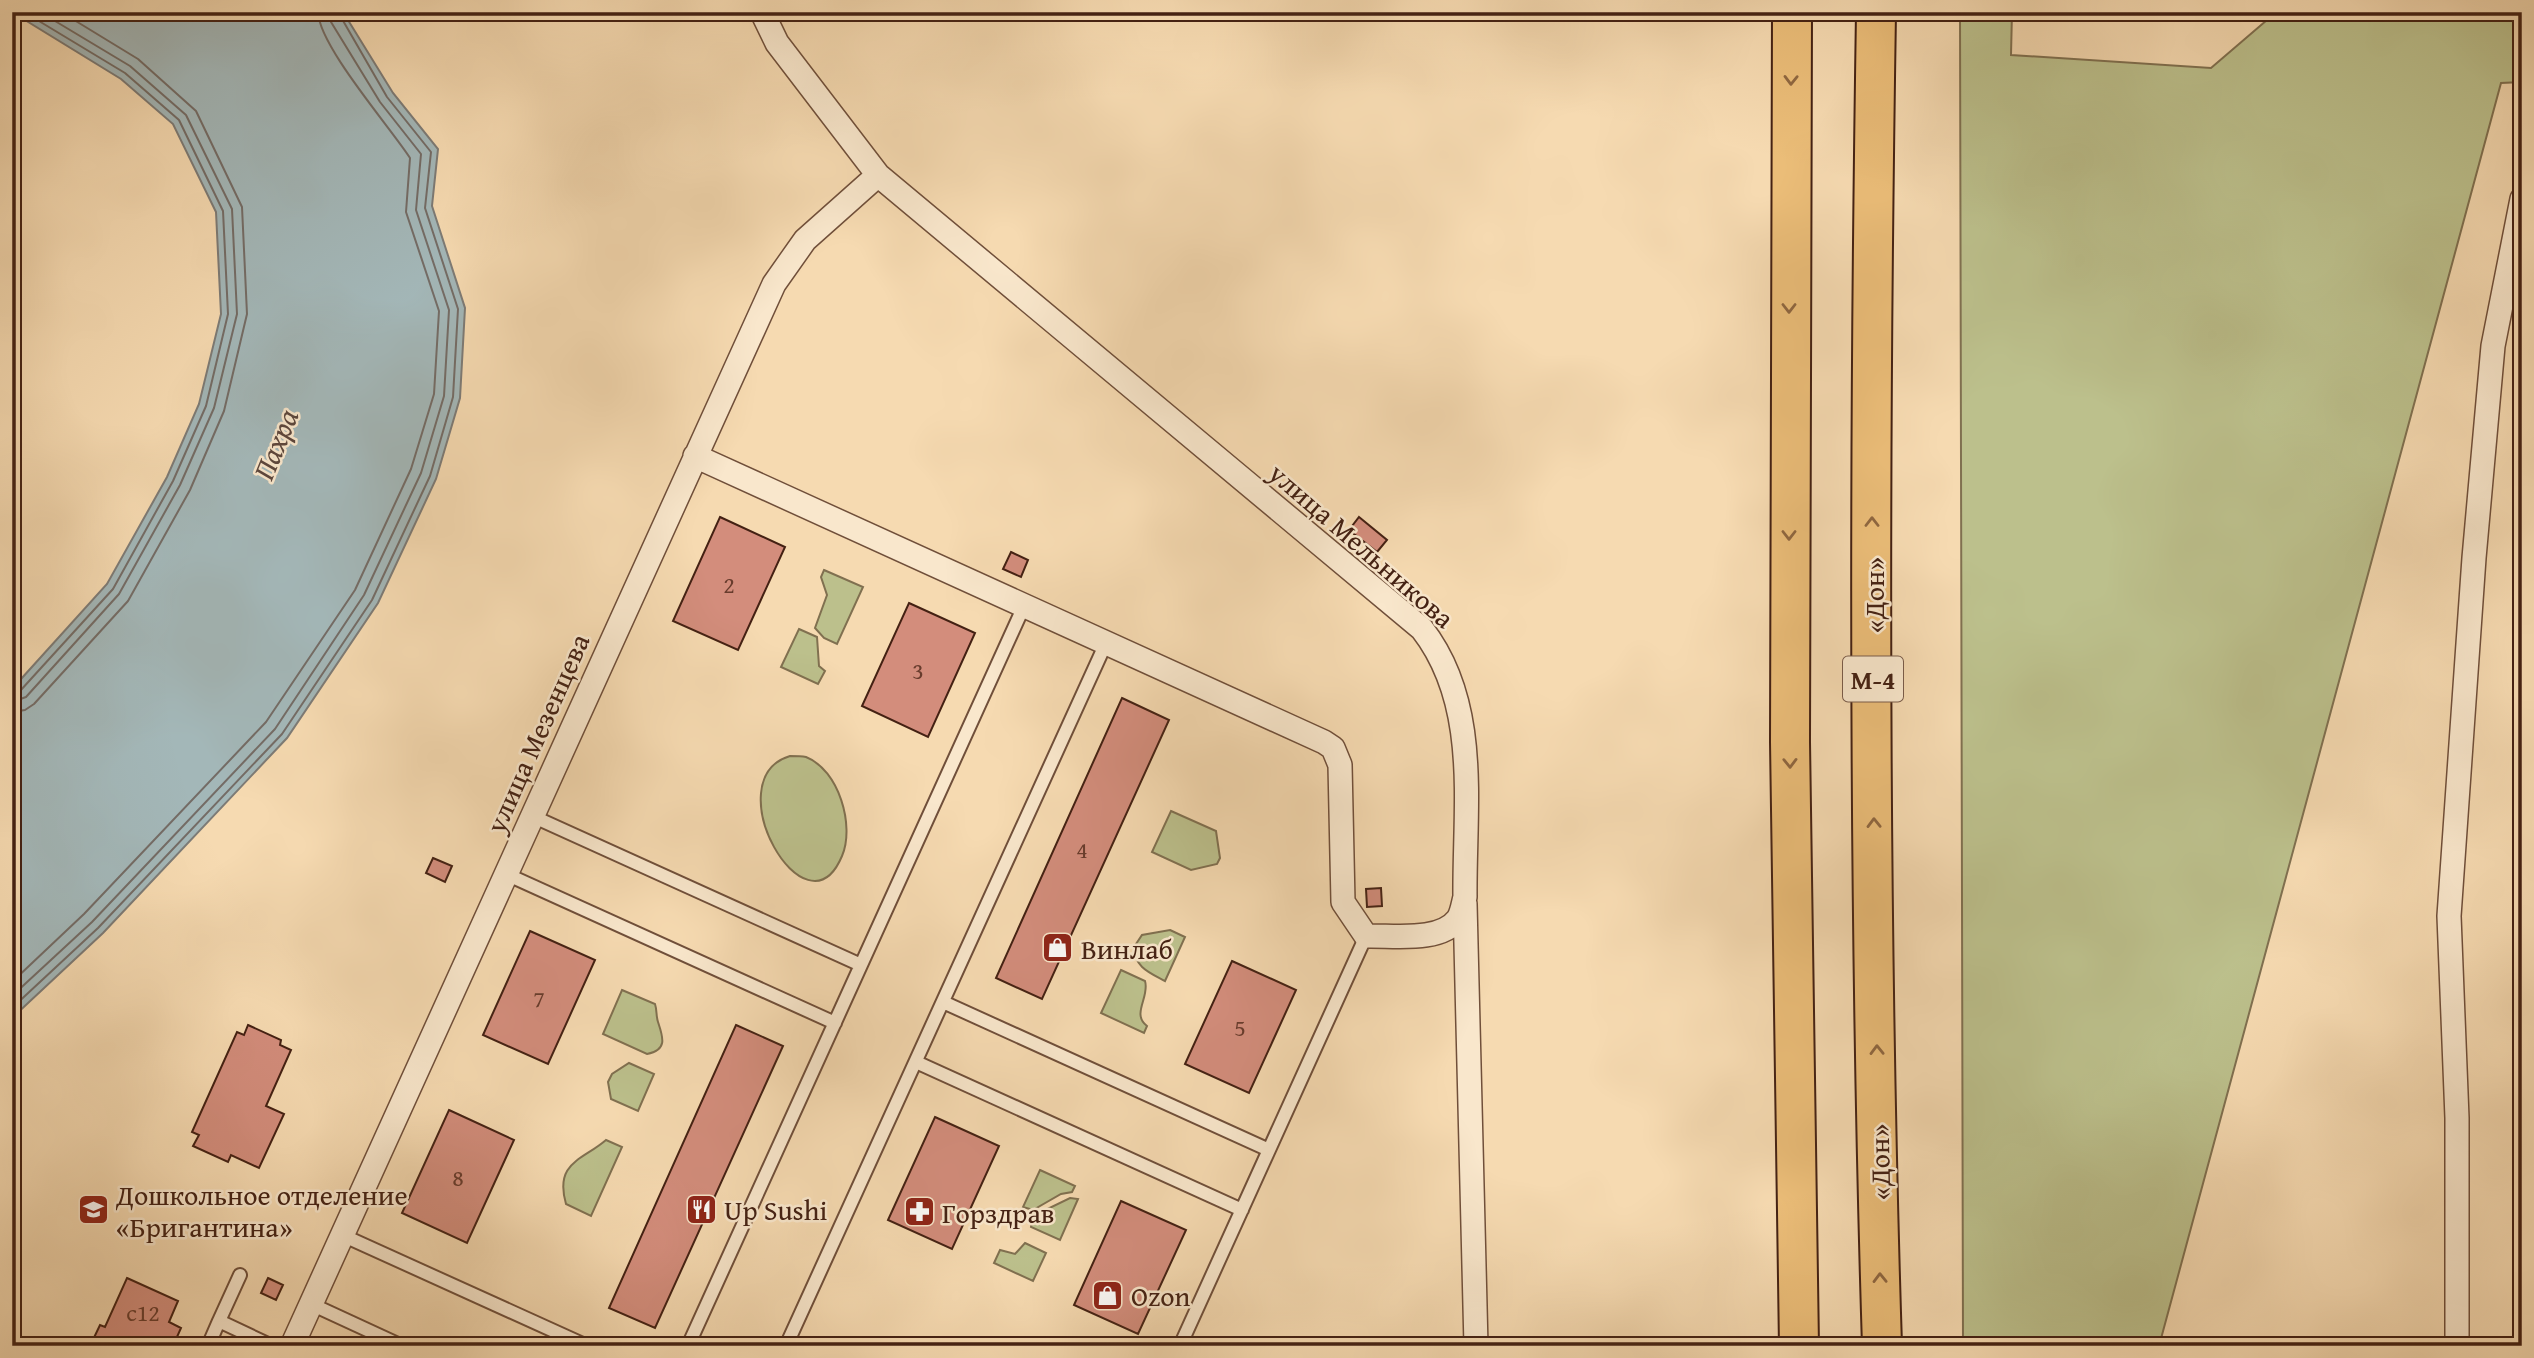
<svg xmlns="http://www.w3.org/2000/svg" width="2534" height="1358" viewBox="0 0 2534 1358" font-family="'Gentium Book Plus',serif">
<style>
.green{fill:#bcc08c;stroke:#807050;stroke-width:2}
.water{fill:#a3b7b8;stroke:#7d7b76;stroke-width:2}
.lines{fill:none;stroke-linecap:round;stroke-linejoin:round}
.shore{stroke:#746c66;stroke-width:2}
.building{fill:#d38d7c;stroke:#442113;stroke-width:2}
.service-casing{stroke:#704f3a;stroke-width:16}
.minor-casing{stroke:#704f3a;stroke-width:26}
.motorway-casing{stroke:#442113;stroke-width:42}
.service{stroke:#f9e7cc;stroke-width:12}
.minor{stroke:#f9e7cc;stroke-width:23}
.motorway{stroke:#ebbd78;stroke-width:38}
.oneway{stroke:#8f6740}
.labels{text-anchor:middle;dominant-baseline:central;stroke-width:5;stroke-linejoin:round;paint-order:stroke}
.number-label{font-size:24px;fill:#683c2d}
.shield{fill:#f9e7cc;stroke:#7a5c4a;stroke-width:2}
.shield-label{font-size:26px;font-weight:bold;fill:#442113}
.street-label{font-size:28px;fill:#442113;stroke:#f9e7cc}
.poi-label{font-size:28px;fill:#442113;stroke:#f9e7cc;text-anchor:start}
.water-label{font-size:30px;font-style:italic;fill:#5c463c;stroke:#f9e7cc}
</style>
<rect width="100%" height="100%" fill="#f6dab1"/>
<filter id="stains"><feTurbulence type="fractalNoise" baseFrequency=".00286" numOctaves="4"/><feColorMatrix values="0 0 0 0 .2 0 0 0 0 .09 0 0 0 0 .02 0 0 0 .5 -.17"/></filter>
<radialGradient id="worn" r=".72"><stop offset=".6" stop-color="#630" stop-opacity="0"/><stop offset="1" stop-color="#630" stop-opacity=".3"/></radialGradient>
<path class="green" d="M1960 12H2012L2011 55 2211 68 2267 20 2268 12H2522V82L2501 83 2159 1346H1963Z
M824 570 863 587 837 644 824 638 815 628 827 595 821 577Z
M799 629 817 637 819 666 825 671 818 684 781 667Z
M790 756C794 756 801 756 806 757 839 770 855 826 842 856 806 942 714 779 790 756Z
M1171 811 1216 831 1220 858 1217 864 1191 870 1152 852Z
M1170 930 1185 937 1165 981C1150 973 1134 967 1134 947L1142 935Z
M1121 970 1145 981C1150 997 1131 1014 1147 1026L1144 1033 1101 1013Z
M622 990 655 1004C657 1010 656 1016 658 1022 663 1037 668 1050 647 1054L603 1034Z
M629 1063 654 1074 638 1111 611 1099 608 1082 612 1074Z
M606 1140 622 1147 591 1216 566 1204C554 1162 583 1160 606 1140Z
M1040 1170 1075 1186 1072 1192 1061 1194 1033 1210 1023 1207Z
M1070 1198 1078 1199 1060 1240 1031 1227 1033 1216Z
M1025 1243 1046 1253 1033 1281 994 1263 1000 1250 1015 1254Z"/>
<path class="water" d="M12 12H343L393 93 438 149 432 206 465 308 460 398 436 479 378 603 287 738 103 933 12 1018V689L107 584 167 477 199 404 221 314 216 212 173 124 121 79Z"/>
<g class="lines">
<path class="shore" d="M12 693 20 691 113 589 173 481 206 406 228 314 223 211 179 120 125 73 24 12
M12 702 26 697 119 594 180 485 214 408 237 314 232 209 186 115 130 66 40 12
M12 712 25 710 34 704 128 601 190 490 224 411 247 314 242 207 196 111 138 59 61 12
M12 982 84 914 266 722 355 590 411 469 434 394 439 311 406 212 410 158C390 127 319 46 318 12
M12 996 92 922 275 729 364 595 421 473 444 396 449 310 416 210 421 154 380 102 331 22 329 12
M12 1008 98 928 282 734 372 600 430 476 453 397 458 309 425 208 431 152 387 97 338 12"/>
</g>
<path class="building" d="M720 517 785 547 738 650 673 621Z
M1359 517 1387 540 1377 552 1349 530Z
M1011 552 1028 560 1021 577 1003 569Z
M909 603 975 633 928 737 862 706Z
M1122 698 1169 720 1042 999 996 978Z
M433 858 452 866 445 882 426 873Z
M1381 888 1382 906 1367 907 1366 889Z
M530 931 595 960 548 1064 483 1035Z
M1232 961 1296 990 1249 1093 1185 1064Z
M248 1025 281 1040 280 1045 291 1050 266 1106 284 1114 259 1168 231 1155 228 1162 193 1146 199 1135 192 1132 237 1032 244 1035Z
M736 1025 783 1046 655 1328 609 1308Z
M449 1110 514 1140 467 1243 402 1213Z
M935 1117 999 1146 952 1249 888 1220Z
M1121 1201 1186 1230 1138 1334 1074 1305Z
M127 1278 178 1301 169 1322 181 1328 173 1346H90L100 1325 105 1327Z
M268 1278 283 1285 276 1300 261 1293Z"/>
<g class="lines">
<defs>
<path id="service" d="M532 816 861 965
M506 874 835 1023
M943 1002 1269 1150
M916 1062 1242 1210
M342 1235 587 1346
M311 1304 402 1346
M219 1321 240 1275
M209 1344 219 1321 272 1346
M688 1346 1024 606
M786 1346 1106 643
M1180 1346 1366 936"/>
<path id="minor" d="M695 456 1324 742 1333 748 1340 765 1343 902 1366 936C1393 935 1440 943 1458 919 1462 913 1463 904 1465 897 1464 807 1481 705 1422 629L878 175 777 43 762 12
M1465 904 1476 1346
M292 1346 774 284 805 240 878 175
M2457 1346V1118L2449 916 2474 558 2493 346 2522 199"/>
<path id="motorway" d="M1792 12 1790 742 1799 1346
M1876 12C1869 456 1868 902 1882 1346"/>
</defs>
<use href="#service" class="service-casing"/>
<use href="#minor" class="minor-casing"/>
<use href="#motorway" class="motorway-casing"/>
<use href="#service" class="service"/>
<use href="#minor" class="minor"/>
<use href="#motorway" class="motorway"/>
</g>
<defs><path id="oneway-chevron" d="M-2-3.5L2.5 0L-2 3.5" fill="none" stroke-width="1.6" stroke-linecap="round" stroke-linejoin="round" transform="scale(1.75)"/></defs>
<g class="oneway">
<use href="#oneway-chevron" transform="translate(1791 80) rotate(91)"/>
<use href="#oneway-chevron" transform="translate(1789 308) rotate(90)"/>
<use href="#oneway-chevron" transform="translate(1872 522) rotate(-90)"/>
<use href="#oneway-chevron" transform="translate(1789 535) rotate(90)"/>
<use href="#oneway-chevron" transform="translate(1790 763) rotate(89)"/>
<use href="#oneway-chevron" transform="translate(1874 823) rotate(-91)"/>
<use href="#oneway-chevron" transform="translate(1877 1050) rotate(-91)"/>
<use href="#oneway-chevron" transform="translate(1880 1278) rotate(-91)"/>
</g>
<defs>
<symbol id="shop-square" viewBox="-11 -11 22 22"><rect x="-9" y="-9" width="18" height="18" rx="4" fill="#8f2418" stroke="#f9e7cc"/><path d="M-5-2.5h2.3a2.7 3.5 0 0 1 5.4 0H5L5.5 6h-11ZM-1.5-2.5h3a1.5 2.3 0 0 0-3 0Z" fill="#fff"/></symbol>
<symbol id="restaurant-square" viewBox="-11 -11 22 22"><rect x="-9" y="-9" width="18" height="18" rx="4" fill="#8f2418" stroke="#f9e7cc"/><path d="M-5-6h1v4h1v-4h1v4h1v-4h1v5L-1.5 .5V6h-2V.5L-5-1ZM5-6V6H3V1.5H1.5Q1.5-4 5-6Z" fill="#fff"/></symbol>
<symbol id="school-square" viewBox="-11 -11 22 22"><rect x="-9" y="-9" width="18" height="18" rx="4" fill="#8f2418" stroke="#f9e7cc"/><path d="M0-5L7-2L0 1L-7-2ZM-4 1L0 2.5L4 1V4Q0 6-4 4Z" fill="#fff"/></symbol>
<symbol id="pharmacy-square" viewBox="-11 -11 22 22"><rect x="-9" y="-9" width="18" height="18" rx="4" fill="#8f2418" stroke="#f9e7cc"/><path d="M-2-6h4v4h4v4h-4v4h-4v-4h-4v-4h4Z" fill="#fff"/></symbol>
</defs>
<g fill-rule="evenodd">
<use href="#shop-square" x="1040" y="930" width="35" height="35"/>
<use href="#restaurant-square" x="684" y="1192" width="35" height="35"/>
<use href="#school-square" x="76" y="1192" width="35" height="35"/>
<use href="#pharmacy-square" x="902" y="1194" width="35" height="35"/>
<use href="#shop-square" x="1090" y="1278" width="35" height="35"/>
</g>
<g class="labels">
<g class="number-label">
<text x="729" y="584">2</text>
<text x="918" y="670">3</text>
<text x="1082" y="849">4</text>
<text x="539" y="998">7</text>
<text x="1240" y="1027">5</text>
<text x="458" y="1177">8</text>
<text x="143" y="1312">с12</text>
</g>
<rect class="shield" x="1843" y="656.5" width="60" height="45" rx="5"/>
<g class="shield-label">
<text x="1873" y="679">М-4</text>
</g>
<g class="street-label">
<text transform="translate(1362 545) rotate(41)">улица Мельникова</text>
<text transform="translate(1873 595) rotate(-90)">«Дон»</text>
<text transform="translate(537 733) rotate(-66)">улица Мезенцева</text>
<text transform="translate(1879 1162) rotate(-91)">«Дон»</text>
</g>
<g class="poi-label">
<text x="1081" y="948">Винлаб</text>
<text x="116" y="1194">Дошкольное отделение<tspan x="116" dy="32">«Бригантина»</tspan></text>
<text x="724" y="1209">Up Sushi</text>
<text x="942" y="1212">Горздрав</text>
<text x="1131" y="1295">Ozon</text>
</g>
<g class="water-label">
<text transform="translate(275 444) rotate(-68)">Пахра</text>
</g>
</g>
<rect width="2534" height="1358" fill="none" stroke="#f6dab1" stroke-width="42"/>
<rect x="14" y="14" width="2506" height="1330" fill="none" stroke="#442113" stroke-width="3.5"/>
<rect x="21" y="21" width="2492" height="1316" fill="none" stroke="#442113" stroke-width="2"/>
<rect width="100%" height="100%" filter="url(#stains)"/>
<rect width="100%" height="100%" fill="url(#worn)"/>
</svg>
